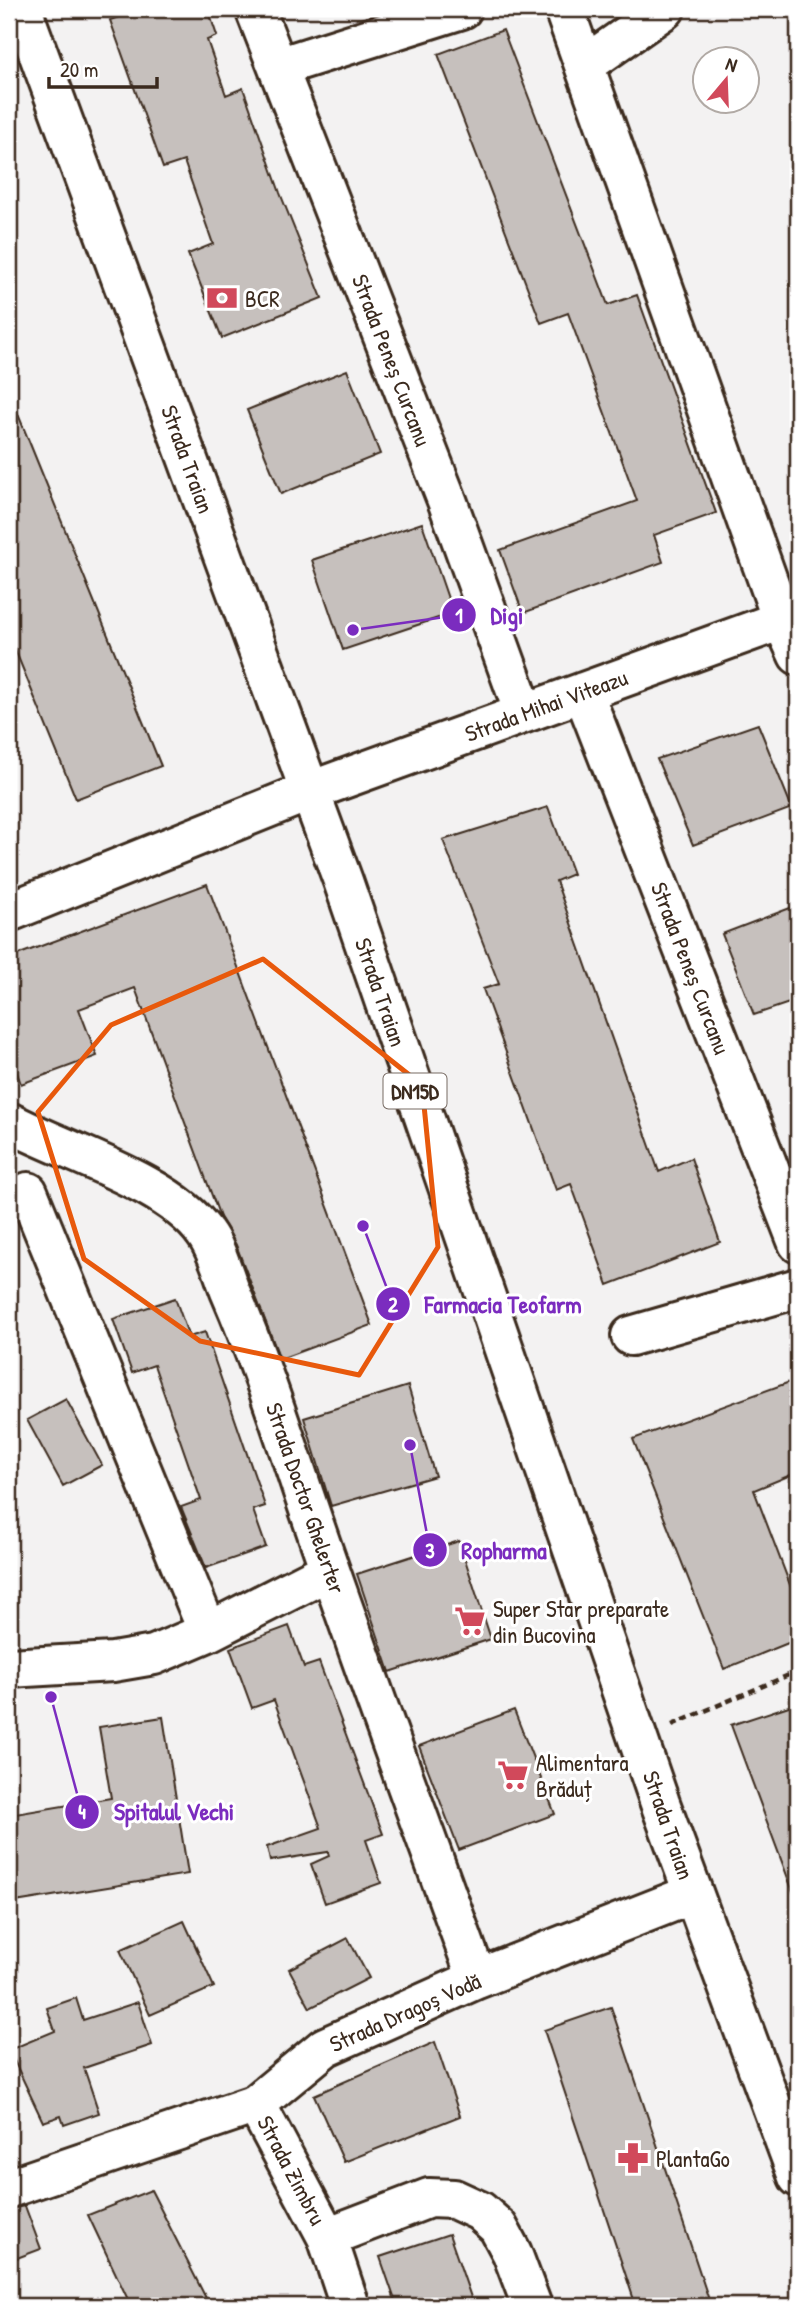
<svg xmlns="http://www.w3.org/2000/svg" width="807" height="2315" viewBox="0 0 807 2315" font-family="'Patrick Hand',sans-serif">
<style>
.building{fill:#c6c0bd;stroke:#3b2a1e;stroke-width:2}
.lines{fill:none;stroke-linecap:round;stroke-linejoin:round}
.minor-casing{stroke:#3b2a1e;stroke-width:44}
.major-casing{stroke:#3b2a1e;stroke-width:44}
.path{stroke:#3b2a1e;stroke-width:4.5;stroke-dasharray:7 5;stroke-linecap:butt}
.minor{stroke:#fff;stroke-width:38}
.major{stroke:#fff;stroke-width:38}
.marked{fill:none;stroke:#e8590c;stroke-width:5;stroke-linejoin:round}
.labels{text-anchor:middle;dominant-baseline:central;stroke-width:6;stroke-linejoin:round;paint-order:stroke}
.shield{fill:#fff;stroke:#766a62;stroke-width:2}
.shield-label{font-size:21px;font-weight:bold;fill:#3b2a1e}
.poi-label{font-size:23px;fill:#3b2a1e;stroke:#fff;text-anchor:start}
.street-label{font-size:23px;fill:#3b2a1e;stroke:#fff}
.leader{fill:none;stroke:#7b2cbf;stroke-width:2.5}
.callout-dot{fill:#7b2cbf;stroke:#fff;stroke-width:2.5}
.mark-label{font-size:21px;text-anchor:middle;font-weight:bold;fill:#fff}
.callout-label{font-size:24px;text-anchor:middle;font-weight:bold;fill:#7b2cbf;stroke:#fff;stroke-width:6;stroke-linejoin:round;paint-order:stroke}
</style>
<rect width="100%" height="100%" fill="#f3f2f2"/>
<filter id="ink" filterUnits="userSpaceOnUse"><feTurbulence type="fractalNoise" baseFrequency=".0143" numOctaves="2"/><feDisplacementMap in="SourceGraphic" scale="14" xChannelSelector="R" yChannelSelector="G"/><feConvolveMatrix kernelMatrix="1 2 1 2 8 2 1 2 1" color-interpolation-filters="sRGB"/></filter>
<g filter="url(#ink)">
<path class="building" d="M142 9H208L217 36 207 40 226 95 243 88 280 193 322 298 222 338 188 254 213 244 184 161 163 168 110 20Z
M503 30 608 305 637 295 716 513 654 535 663 562 523 613 500 550 637 501 568 313 541 323 438 54Z
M347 370 380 454 281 494 247 410Z
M9 392 161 766 76 799 9 635Z
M422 523 453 613 343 650 312 560Z
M758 724 792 808 693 845 657 759Z
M548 807 573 874 556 881 659 1172 691 1158 720 1242 608 1285 571 1184 556 1190 483 989 499 984 443 840Z
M207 884 372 1325 280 1359 236 1245 220 1217 135 988 79 1009 97 1056 21 1084 9 1050V958Z
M798 905V1000L754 1015 722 934Z
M175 1298 189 1337 205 1332 265 1506 253 1510 266 1547 206 1568 181 1507 201 1500 154 1365 132 1373 113 1319Z
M798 1379V1472L754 1490 798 1606V1639L724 1669 633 1439Z
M408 1386 435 1476 331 1506 304 1418Z
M66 1399 102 1465 63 1486 27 1420Z
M459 1541 491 1639 390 1672 357 1574Z
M289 1626 304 1667 319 1662 383 1834 366 1840 381 1883 325 1903 311 1864 329 1856 328 1852 270 1861 267 1847 321 1828 274 1700 252 1708 230 1648Z
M798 1703V1897H795L731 1725Z
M514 1710 555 1814 459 1850 419 1746Z
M163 1717 188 1874 9 1903V1815L111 1798 99 1727Z
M184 1921 214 1987 150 2015 120 1950Z
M348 1938 369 1978 310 2008 289 1969Z
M76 1998 83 2020 138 2002 152 2045 84 2068 99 2113 64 2125 61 2116 43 2122 9 2050 55 2031 47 2008Z
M611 2007 711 2306H636L544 2030Z
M435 2042 460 2116 344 2162 314 2095Z
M151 2190 210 2306H131L88 2215Z
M25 2206 41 2249 9 2261V2209Z
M449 2234 474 2306H397L380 2257Z"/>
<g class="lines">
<defs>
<path id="minor" d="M255 9 448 503 524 713
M564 9 782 620 798 655
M585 65 665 9
M278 67 462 9
M583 692 798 1243
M9 912 310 791 782 620
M9 1122C65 1152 169 1182 205 1233 217 1249 223 1273 230 1291 259 1358 281 1426 304 1495 359 1657 419 1818 477 1979
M28 1192 208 1632
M631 1336 798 1288
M9 1668 113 1662 154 1655 208 1632 330 1570
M256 2104 327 2237 350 2306
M9 2188 256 2104 325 2047 477 1979 693 1894
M327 2237 429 2198 454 2199 480 2211 498 2227 512 2253 532 2306"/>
<path id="major" d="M22 9 343 881 660 1803 798 2177"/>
</defs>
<use href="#minor" class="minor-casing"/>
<use href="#major" class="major-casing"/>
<path class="path" d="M672 1725 798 1671"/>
<use href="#minor" class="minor"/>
<use href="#major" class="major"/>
</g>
</g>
<path class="marked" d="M263 959 422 1085 438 1247 359 1375 200 1341 84 1259 38 1112 111 1025Z"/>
<defs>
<symbol id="bank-bare" viewBox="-9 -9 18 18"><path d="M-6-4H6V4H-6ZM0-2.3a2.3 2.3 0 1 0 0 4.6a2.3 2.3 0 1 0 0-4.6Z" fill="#d1495b" stroke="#fff" stroke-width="2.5" paint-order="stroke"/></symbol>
<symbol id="supermarket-bare" viewBox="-9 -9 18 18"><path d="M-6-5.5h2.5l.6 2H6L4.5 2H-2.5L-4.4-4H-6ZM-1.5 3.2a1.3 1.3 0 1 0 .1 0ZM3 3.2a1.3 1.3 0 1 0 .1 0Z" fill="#d1495b" stroke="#fff" stroke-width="2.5" paint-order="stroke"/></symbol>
<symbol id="pharmacy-bare" viewBox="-9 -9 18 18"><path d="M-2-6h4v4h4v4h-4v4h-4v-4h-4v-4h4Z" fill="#d1495b" stroke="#fff" stroke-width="2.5" paint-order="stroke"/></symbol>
</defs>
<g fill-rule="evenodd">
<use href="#bank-bare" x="200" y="276" width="44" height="44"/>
<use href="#supermarket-bare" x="448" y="1599" width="44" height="44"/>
<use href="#supermarket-bare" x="491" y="1753" width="44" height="44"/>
<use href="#pharmacy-bare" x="611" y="2136" width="44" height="44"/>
</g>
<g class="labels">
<rect class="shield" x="383.5" y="1073.5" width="63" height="35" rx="5"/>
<g class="shield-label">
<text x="415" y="1091">DN15D</text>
</g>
<g class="poi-label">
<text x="245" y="298">BCR</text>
<text x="493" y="1608">Super Star preparate<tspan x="493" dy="26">din Bucovina</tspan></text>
<text x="536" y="1762">Alimentara<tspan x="536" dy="26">Brăduț</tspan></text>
<text x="656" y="2158">PlantaGo</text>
</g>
<g class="street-label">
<text transform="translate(392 360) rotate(69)">Strada Peneș Curcanu</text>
<text transform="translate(188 459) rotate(70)">Strada Traian</text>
<text transform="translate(546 705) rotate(-20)">Strada Mihai Viteazu</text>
<text transform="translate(691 968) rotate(69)">Strada Peneș Curcanu</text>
<text transform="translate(381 992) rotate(71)">Strada Traian</text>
<text transform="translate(306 1498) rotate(71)">Strada Doctor Ghelerter</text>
<text transform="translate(669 1825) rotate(71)">Strada Traian</text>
<text transform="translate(405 2012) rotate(-24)">Strada Dragoș Vodă</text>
<text transform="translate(292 2170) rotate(62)">Strada Zimbru</text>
</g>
</g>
<path class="leader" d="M353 630L459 615M363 1226L393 1304M410 1445L430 1550M51 1697L82 1812"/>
<g class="callout-dot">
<circle cx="353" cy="630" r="7"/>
<circle cx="363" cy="1226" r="7"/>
<circle cx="410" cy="1445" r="7"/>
<circle cx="51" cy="1697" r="7"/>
<circle cx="459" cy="615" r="18"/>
<circle cx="393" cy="1304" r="18"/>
<circle cx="430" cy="1550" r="18"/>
<circle cx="82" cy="1812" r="18"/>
</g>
<g class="mark-label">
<text x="459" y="623">1</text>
<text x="393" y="1312">2</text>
<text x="430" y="1558">3</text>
<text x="82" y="1819">4</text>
</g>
<g class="callout-label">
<text x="507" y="624">Digi</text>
<text x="503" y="1313">Farmacia Teofarm</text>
<text x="504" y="1559">Ropharma</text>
<text x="174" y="1820">Spitalul Vechi</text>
</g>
<rect width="807" height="2315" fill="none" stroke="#fff" stroke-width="35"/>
<rect x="18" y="18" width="772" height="2280" fill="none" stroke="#3b2a1e" stroke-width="2.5" filter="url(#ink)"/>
<g transform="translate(726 80) rotate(19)"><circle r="33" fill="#ffffff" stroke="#b1aaa5" stroke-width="2"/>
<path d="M0-5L12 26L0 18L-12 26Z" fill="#d1495b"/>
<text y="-10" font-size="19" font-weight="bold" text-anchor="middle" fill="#3b2a1e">N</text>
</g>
<path d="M49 77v10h108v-10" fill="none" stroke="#3b2a1e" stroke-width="3.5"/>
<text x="60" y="77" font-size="21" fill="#3b2a1e" stroke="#ffffff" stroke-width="5" paint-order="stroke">20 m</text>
</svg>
